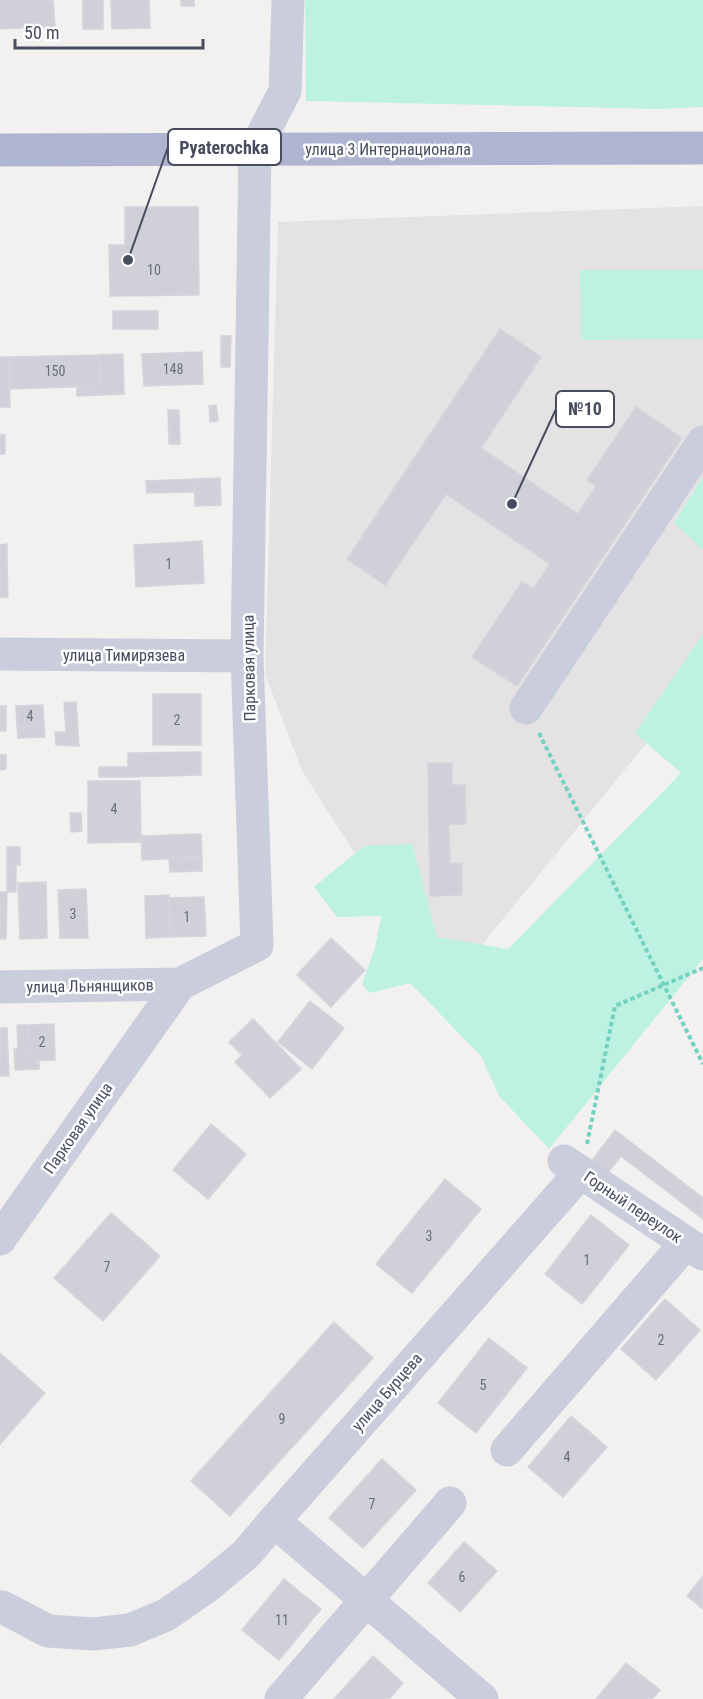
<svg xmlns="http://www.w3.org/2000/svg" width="703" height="1699" viewBox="0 0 703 1699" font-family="'Roboto Condensed',sans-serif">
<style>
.education{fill:#e4e2e2}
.green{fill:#bdf2e3}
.building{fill:#d0d1d8;stroke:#d5d4dc;stroke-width:1.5}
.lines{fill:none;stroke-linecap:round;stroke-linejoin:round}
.path{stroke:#73d2c2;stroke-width:4;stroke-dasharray:4.5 3;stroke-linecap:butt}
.minor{stroke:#cacddb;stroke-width:33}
.major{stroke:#afb5d1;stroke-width:33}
.labels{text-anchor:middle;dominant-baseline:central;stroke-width:5;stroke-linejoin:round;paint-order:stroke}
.number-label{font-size:14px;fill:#696d7d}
.street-label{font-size:16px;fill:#474c5f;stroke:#fff}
.leader{fill:none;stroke:#474c5f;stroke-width:2}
.callout-dot{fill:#474c5f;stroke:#fff;stroke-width:2}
.callout{fill:#fff;stroke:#474c5f;stroke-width:2}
.callout-label{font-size:18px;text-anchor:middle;font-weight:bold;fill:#474c5f}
</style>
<rect width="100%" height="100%" fill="#f3f1f0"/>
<path class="education" d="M703 206V674L458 974 391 910 302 771 265 674 278 222Z"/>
<path class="green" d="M305 0H703V107L659 109 306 101Z
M580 270H703V339L581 340Z
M703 477V550L674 523Z
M703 634V959L549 1149 499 1096 481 1056 410 983 370 993 362 984 375 948 381 916 337 917 314 887 364 846 412 844 437 937 508 949 681 773 635 733Z"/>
<path class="building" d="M0 0H53L55 26 0 29Z
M83 0H103V29H83Z
M111 0H149L150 28 112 29Z
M181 0H194V6H181Z
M125 207H198L199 295 110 296 109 245H125Z
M113 311H158V329H113Z
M500 329 541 357 481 448 578 514 596 486 587 480 636 407 682 438 517 686 472 657 522 582 533 589 550 564 446 494 385 585 347 559Z
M221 336H231L230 367H221Z
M202 352 203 384 144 386 142 354Z
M123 354 124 394 77 396V387L100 386 99 355Z
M99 355 100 386 10 389 9 357Z
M0 357H9L10 407H0Z
M216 405 218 421 210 422 209 406Z
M168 410H179L180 444H169Z
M0 435H5V454H0Z
M220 478 221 505 195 506 194 479Z
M194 479 195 492 147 493 146 481Z
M202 541 204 583 136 587 134 545Z
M7 544V562H0V545Z
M0 562H7L8 597H0Z
M153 694H201V745H153Z
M76 702 79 746 56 745 55 732H66L64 703Z
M43 705 44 726 17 727 16 706Z
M0 706H6V731H0Z
M44 726 45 737 18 738 17 727Z
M201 752V775L128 777V753Z
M0 755H6V769L0 770Z
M428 763H452V785H465L466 824H449L450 864 462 863V895L430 896Z
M99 767H128V777H99Z
M88 781H140L141 842 88 843Z
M70 813H81L82 831 71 832Z
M201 834 202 857 142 860 141 836Z
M7 847H20V865H7Z
M202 857V871L170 872 169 859Z
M7 865H16V892H7Z
M46 882 47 938 20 939 18 883Z
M86 889 88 938H60L58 890Z
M0 892H7L6 939H0Z
M169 895 170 937 146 938 145 896Z
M204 897 206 936 170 937 169 898Z
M331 938 365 970 331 1007 297 975Z
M310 1001 344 1028 312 1069 278 1042Z
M253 1019 301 1069 270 1098 235 1062 242 1055 229 1042Z
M54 1024 55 1060 30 1061 28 1025Z
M17 1025H28L30 1061 39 1060V1069L15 1070 14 1049H18Z
M0 1028H7L9 1076H0Z
M211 1124 246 1154 208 1199 173 1170Z
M615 1130 703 1198V1219L621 1156 606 1175 590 1163Z
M445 1179 481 1209 412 1293 376 1264Z
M111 1213 160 1256 103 1321 54 1278Z
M591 1215 629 1245 582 1304 545 1274Z
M665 1299 700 1330 656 1380 621 1349Z
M334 1322 373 1358 230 1516 191 1481Z
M489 1338 527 1368 476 1433 438 1403Z
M0 1353 45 1393 0 1444Z
M571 1416 607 1447 563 1497 528 1467Z
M382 1459 416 1490 363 1548 329 1518Z
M464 1542 497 1571 460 1612 428 1583Z
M703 1576V1609L687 1596Z
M284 1579 321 1609 279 1660 242 1630Z
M373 1656 403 1683 389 1699H334Z
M626 1663 660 1690 652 1699H596Z"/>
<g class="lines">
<path class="path" d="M539 733 703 1064
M587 1144 615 1006 703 968"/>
<path class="minor" d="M0 654 247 656
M526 708 703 442
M0 987 180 984
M564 1161 703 1254
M0 1239 180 984 257 945 247 656 255 149 285 91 288 0
M507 1450 686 1243
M2 1607 48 1631 93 1634 130 1630 166 1615 205 1588 246 1554 274 1521
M281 1699 450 1503
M482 1699 274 1521 581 1172"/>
<path class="major" d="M0 150 703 148"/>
</g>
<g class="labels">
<g class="number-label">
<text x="154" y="270">10</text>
<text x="173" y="369">148</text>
<text x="55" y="371">150</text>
<text x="169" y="564">1</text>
<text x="30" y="716">4</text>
<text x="177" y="720">2</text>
<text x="114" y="809">4</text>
<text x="73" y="914">3</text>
<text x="187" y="917">1</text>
<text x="42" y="1042">2</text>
<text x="429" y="1236">3</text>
<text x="587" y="1260">1</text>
<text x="107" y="1267">7</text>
<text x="661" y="1340">2</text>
<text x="483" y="1385">5</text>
<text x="282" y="1419">9</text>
<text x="567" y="1457">4</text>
<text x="372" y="1504">7</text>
<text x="462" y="1577">6</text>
<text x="282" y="1620">11</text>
</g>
<g class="street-label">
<text x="388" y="149">улица 3 Интернационала</text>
<text x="124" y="655">улица Тимирязева</text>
<text transform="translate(249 668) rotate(-91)">Парковая улица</text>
<text transform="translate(90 986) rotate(-1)">улица Льнянщиков</text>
<text transform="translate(78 1128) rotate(-55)">Парковая улица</text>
<text transform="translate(633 1207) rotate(34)">Горный переулок</text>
<text transform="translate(387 1392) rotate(-49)">улица Бурцева</text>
</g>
</g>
<path class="leader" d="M128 260L168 147M512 504L556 409"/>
<g class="callout-dot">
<circle cx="128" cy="260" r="6"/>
<circle cx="512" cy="504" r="6"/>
</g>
<g class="callout">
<rect x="168" y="129" width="113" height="36" rx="6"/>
<rect x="556" y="391" width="58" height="36" rx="6"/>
</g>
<g class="callout-label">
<text x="224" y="154">Pyaterochka</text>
<text x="585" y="415">№10</text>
</g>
<path d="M15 39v9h188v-9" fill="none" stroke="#474c5f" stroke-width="3"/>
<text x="24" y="39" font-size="18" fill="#474c5f" stroke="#ffffff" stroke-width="4.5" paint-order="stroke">50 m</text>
</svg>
